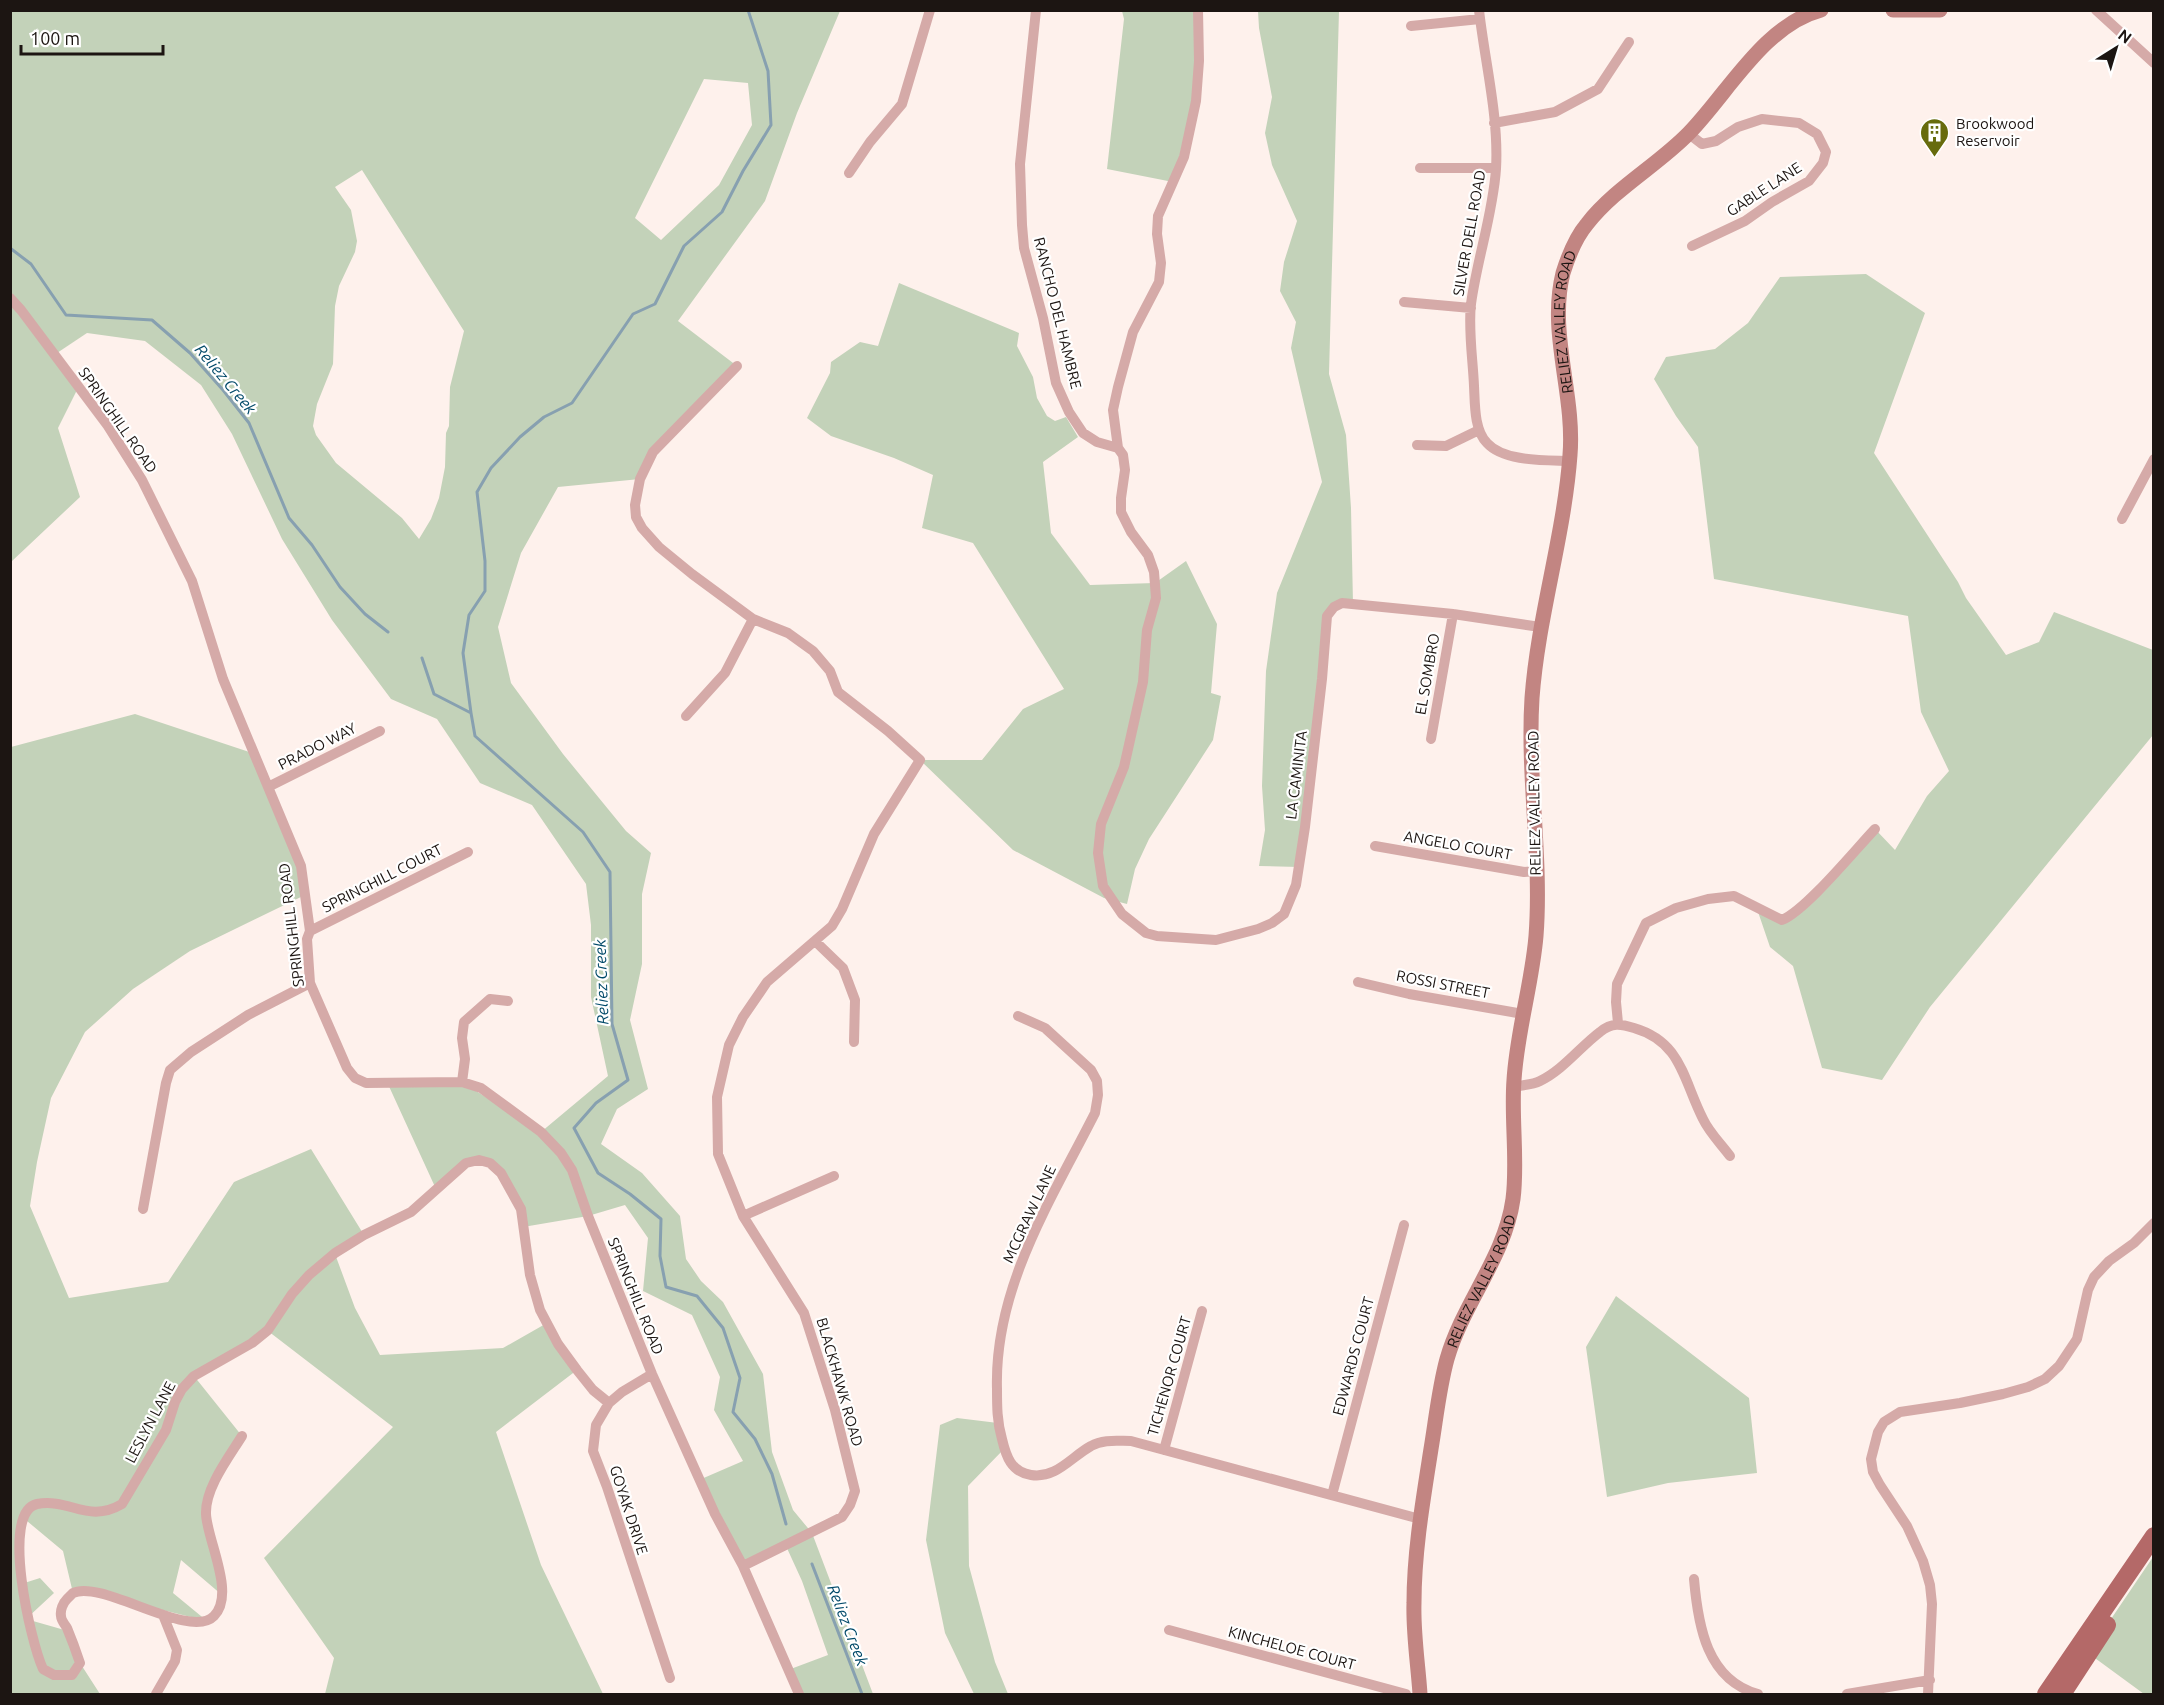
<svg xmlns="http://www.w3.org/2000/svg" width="2164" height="1705" viewBox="0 0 2164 1705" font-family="Ubuntu,sans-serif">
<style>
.green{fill:#c3d2b9;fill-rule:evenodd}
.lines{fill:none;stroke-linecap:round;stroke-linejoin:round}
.stream{stroke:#87a0b0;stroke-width:3}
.minor{stroke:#d5aaa8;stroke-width:10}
.secondary{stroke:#c28582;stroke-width:15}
.primary{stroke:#b46968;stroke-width:18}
.labels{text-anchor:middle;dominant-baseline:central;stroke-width:4.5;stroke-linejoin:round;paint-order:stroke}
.poi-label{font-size:15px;fill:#1c1512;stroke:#fff;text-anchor:start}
.street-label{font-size:15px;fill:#1c1512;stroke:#fff}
.water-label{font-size:16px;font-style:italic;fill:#004969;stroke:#fff}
</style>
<rect width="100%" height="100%" fill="#fef1ec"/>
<path class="green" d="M11 11H840L797 113 765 201 678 321 737 366 667 436 640 479 558 487 521 553 498 627 511 683 563 754 626 831 651 853 642 894V964L630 1020 648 1089 617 1109 601 1144 642 1173 680 1216 686 1259 701 1281 723 1302 763 1374 772 1452 793 1510 812 1533 873 1694H799L788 1670 828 1655 802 1581 786 1546 743 1566 699 1480 743 1461 714 1410 720 1377 692 1315 643 1291 648 1238 625 1205 588 1216 523 1227 502 1173 479 1160 436 1189 387 1082H462L541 1132 608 1076 591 997V925L586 884 532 805 480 783 437 719 391 699 332 620 282 539 232 434 201 385 145 341 87 333 54 355 78 388 58 428 80 497 11 562ZM704 79 748 83 752 125 719 185 661 240 635 218ZM362 170 464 331 450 387 449 426 446 433 445 467 439 498 431 519 419 539 402 518 336 463 316 435 313 426 317 404 333 364 335 306 339 286 355 252 357 241 351 210 335 187Z
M1122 11H1198V83L1173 182 1107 169 1124 19Z
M1258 11H1339L1329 374 1346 435 1351 508 1353 604 1342 603 1327 617 1299 867 1259 866 1265 830 1262 786 1266 671 1277 593 1322 482 1291 348 1296 322 1280 291 1284 262 1297 221 1272 165 1265 133 1272 97 1259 28Z
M1866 274 1925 313 1874 453 1958 582 1966 598 2006 655 2039 642 2054 612 2153 650V735L1930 1007 1882 1080 1822 1068 1793 966 1770 947 1756 906 1782 920 1875 829 1895 850 1927 796 1949 771 1921 712 1908 616 1714 579 1698 447 1676 416 1654 379 1666 357 1715 349 1748 323 1780 277Z
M899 283 1019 333 1017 346 1033 377 1037 398 1047 416 1055 421 1066 417 1078 437 1043 462 1051 533 1090 585 1155 583 1186 561 1217 624 1211 693 1221 696 1213 740 1149 839 1135 869 1127 904 1104 898 1013 850 920 760H982L1023 709 1064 689 973 543 922 528 933 475 894 458 831 436 807 418 830 373 831 362 860 342 878 346Z
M135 714 258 755 294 846 305 895 190 951 133 989 85 1032 51 1098 37 1162 30 1206 69 1298 168 1282 234 1182 311 1149 364 1235 335 1254 355 1308 380 1355 503 1348 547 1323 577 1370 496 1432 541 1565 603 1694H325L334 1658 264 1558 393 1427 268 1331 194 1376 242 1436 207 1502 222 1595 181 1560 173 1593 207 1621 130 1602 73 1593 63 1551 21 1516 18 1585 40 1578 54 1593 26 1619 68 1631 80 1663 100 1694H11V747Z
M1616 1296 1749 1398 1757 1473 1668 1483 1607 1497 1586 1347Z
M957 1418 998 1423 1004 1449 968 1486 969 1566 995 1662 1008 1694H974L945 1633 926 1540 940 1425Z
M2153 1557V1694H2144L2088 1653Z"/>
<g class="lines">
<path class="stream" d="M10 248 31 264 66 315 152 320 190 353 223 390 249 423 289 518 312 545 340 587 365 614 388 632
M422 658 434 694 471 713 475 736 583 832 610 872 612 1024 628 1080 596 1103 574 1128 598 1173 630 1194 661 1219 660 1256 666 1287 697 1296 723 1328 740 1378 733 1412 755 1439 772 1474 786 1524
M471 713 463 653 469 615 485 591V561L477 492 491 468 520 437 544 417 572 403 633 314 655 304 684 246 722 212 743 171 771 125 768 71 748 10
M812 1564 862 1694"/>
<path class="minor" d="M1036 10 1020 164 1022 225 1024 248 1043 318 1056 383 1069 412 1083 433 1097 442 1118 448 1123 455 1125 470 1121 498V512L1131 532 1148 555 1154 572 1156 598 1147 630 1143 682 1124 767 1101 824 1098 853 1103 886 1122 914 1146 933 1157 936 1216 940 1258 929 1272 923 1284 914 1296 885 1305 827 1322 679 1327 616 1334 607 1342 603 1453 614 1540 627
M1479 10C1485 63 1499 117 1496 169 1493 214 1477 259 1471 304 1468 329 1473 361 1474 386 1475 404 1474 430 1487 443 1504 462 1546 460 1570 461
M2096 10 2154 63
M1411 26 1480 19
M1494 123 1555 112 1598 89 1629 42
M1689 134 1702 144 1716 141 1738 127 1762 119 1799 123 1817 134 1826 152 1823 163 1809 181 1772 202 1745 221 1692 246
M1420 168H1496
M849 173 870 142 902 104 930 10
M10 298 21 310 108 426 142 480 192 581 223 679 301 866 310 931 307 939 310 983 347 1068 355 1078 366 1083 462 1082 481 1088 541 1132 561 1153 572 1170 588 1216 652 1374 715 1514 743 1566 799 1694
M1404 302 1471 308
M737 366 653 452 640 479 635 505 636 517 642 528 659 547 692 574 753 619 788 633 813 651 830 671 838 692 888 731 920 760 874 834 842 909 832 926 767 982 743 1017 729 1045 717 1097 718 1154 743 1216 804 1313 835 1410 855 1491 850 1505 842 1517 743 1566
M1417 445 1446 446 1479 430
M1118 448 1113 410 1118 387 1133 332 1159 282 1161 263 1157 234 1158 216 1184 157 1196 101 1199 61 1198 10
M2122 519 2154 459
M686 716 725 673 753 619
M1431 739 1453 614
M268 787 380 731
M1375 846 1524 872 1536 871
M310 931 468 852
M816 942 843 968 855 1000 854 1042
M1358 982 1409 994 1523 1014
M1018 1016 1045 1028 1091 1070 1097 1081 1098 1095 1095 1113C1051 1200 994 1288 997 1389 997 1406 997 1422 1002 1439 1006 1456 1011 1472 1031 1475 1056 1479 1071 1457 1091 1446 1103 1439 1117 1441 1131 1441L1420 1519
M1618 1023 1616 1002 1617 984 1646 923 1676 908 1708 899 1734 896 1782 920C1806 910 1855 850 1875 829
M462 1082 465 1059 462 1038 464 1022 490 999 508 1001
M1513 1087C1522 1085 1532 1085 1540 1081 1563 1070 1580 1047 1600 1032 1612 1022 1621 1024 1634 1028 1682 1042 1683 1080 1703 1119 1709 1132 1721 1144 1730 1156
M143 1209 166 1083 170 1070 191 1052 248 1015 310 983
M743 1216 834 1176
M652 1374 622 1392 609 1403 596 1425 593 1451 607 1487 670 1678
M242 1436C229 1457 205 1488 206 1514 207 1540 236 1594 214 1616 190 1641 102 1579 73 1593 73 1593 67 1599 67 1599 63 1603 60 1610 61 1616 61 1620 65 1625 67 1628 72 1640 76 1651 80 1663L72 1675H54L43 1669C31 1643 0 1512 37 1504 70 1498 88 1524 122 1504L166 1430 175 1402 182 1389 194 1376 252 1343 268 1330 292 1294 309 1275 335 1253 364 1235 411 1212 466 1163 479 1160 490 1163 501 1173 521 1209 530 1275 540 1310 558 1344 577 1370 593 1390 609 1403
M1164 1450 1202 1311
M1332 1495 1404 1225
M1694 1579C1698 1626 1707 1680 1758 1694
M1169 1630 1406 1694
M156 1694 175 1661 177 1650 163 1615
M1847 1694 1930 1680
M1928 1694 1932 1604 1930 1585 1923 1561 1907 1526 1880 1485 1873 1472 1871 1459 1878 1432 1884 1422 1900 1412 1960 1403 2003 1394 2028 1387 2045 1379 2059 1366 2077 1339 2088 1290 2094 1277 2109 1261 2134 1243 2154 1223"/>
<g class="secondary">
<path d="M1893 10H1940"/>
<path id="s1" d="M1420 1694C1418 1664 1413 1633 1414 1603 1414 1552 1423 1500 1431 1449 1436 1419 1439 1388 1447 1359 1463 1303 1505 1257 1513 1199 1518 1161 1511 1119 1514 1080 1517 1031 1532 984 1536 936 1542 857 1527 777 1532 698 1538 616 1564 537 1570 455 1575 394 1548 333 1563 273 1568 257 1576 237 1587 224 1615 188 1658 165 1689 133 1728 93 1764 25 1821 10"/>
</g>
<path class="primary" d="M2046 1694 2154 1536
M2062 1694 2107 1625"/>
</g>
<defs>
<symbol id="building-pin" viewBox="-11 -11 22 30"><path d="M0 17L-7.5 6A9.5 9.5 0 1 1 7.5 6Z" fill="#676b0d" stroke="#fff"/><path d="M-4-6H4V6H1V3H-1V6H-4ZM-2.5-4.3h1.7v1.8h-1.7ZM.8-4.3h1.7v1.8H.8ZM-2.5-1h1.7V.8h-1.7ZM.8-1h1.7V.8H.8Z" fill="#fff"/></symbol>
</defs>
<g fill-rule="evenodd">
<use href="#building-pin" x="1918" y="116" width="33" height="45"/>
</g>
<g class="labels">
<g class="poi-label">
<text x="1956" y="123">Brookwood<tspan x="1956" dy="17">Reservoir</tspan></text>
</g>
<g class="street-label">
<text transform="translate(1764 189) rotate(-33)">GABLE LANE</text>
<text transform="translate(1469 233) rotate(-80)">SILVER DELL ROAD</text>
<text transform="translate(1058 313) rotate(76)">RANCHO DEL HAMBRE</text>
<text stroke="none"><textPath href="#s1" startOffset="1395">RELIEZ VALLEY ROAD</textPath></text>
<text transform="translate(118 420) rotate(55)">SPRINGHILL ROAD</text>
<text transform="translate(1427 674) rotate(-80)">EL SOMBRO</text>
<text transform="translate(317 746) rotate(-27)">PRADO WAY</text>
<text transform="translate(1296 775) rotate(-83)">LA CAMINITA</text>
<text transform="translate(1534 803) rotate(-91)">RELIEZ VALLEY ROAD</text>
<text transform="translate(1458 845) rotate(10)">ANGELO COURT</text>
<text transform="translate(382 878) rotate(-27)">SPRINGHILL COURT</text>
<text transform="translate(291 925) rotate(-97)">SPRINGHILL ROAD</text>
<text transform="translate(1443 984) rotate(11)">ROSSI STREET</text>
<text transform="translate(1029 1214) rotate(-65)">MCGRAW LANE</text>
<text stroke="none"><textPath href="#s1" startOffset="423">RELIEZ VALLEY ROAD</textPath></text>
<text transform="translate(636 1296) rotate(68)">SPRINGHILL ROAD</text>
<text transform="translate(1353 1356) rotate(-75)">EDWARDS COURT</text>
<text transform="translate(1169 1376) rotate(-74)">TICHENOR COURT</text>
<text transform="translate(840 1382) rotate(74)">BLACKHAWK ROAD</text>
<text transform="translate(150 1422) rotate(-62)">LESLYN LANE</text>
<text transform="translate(629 1510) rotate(72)">GOYAK DRIVE</text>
<text transform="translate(1292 1648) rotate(15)">KINCHELOE COURT</text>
</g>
<g class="water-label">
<text transform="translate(226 379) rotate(50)">Reliez Creek</text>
<text transform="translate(601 982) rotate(-92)">Reliez Creek</text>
<text transform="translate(848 1625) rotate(69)">Reliez Creek</text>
</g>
</g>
<rect width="2164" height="1705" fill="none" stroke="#1c1512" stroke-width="24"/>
<g transform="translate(2116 48) rotate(37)" stroke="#ffffff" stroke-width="4.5" paint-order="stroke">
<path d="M0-4.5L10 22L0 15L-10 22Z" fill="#1c1512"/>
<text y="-9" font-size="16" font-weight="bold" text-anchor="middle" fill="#1c1512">N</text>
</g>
<path d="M21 45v9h142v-9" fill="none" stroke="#1c1512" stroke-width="3"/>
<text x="30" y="45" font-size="18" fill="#1c1512" stroke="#ffffff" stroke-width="4.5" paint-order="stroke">100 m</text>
</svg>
